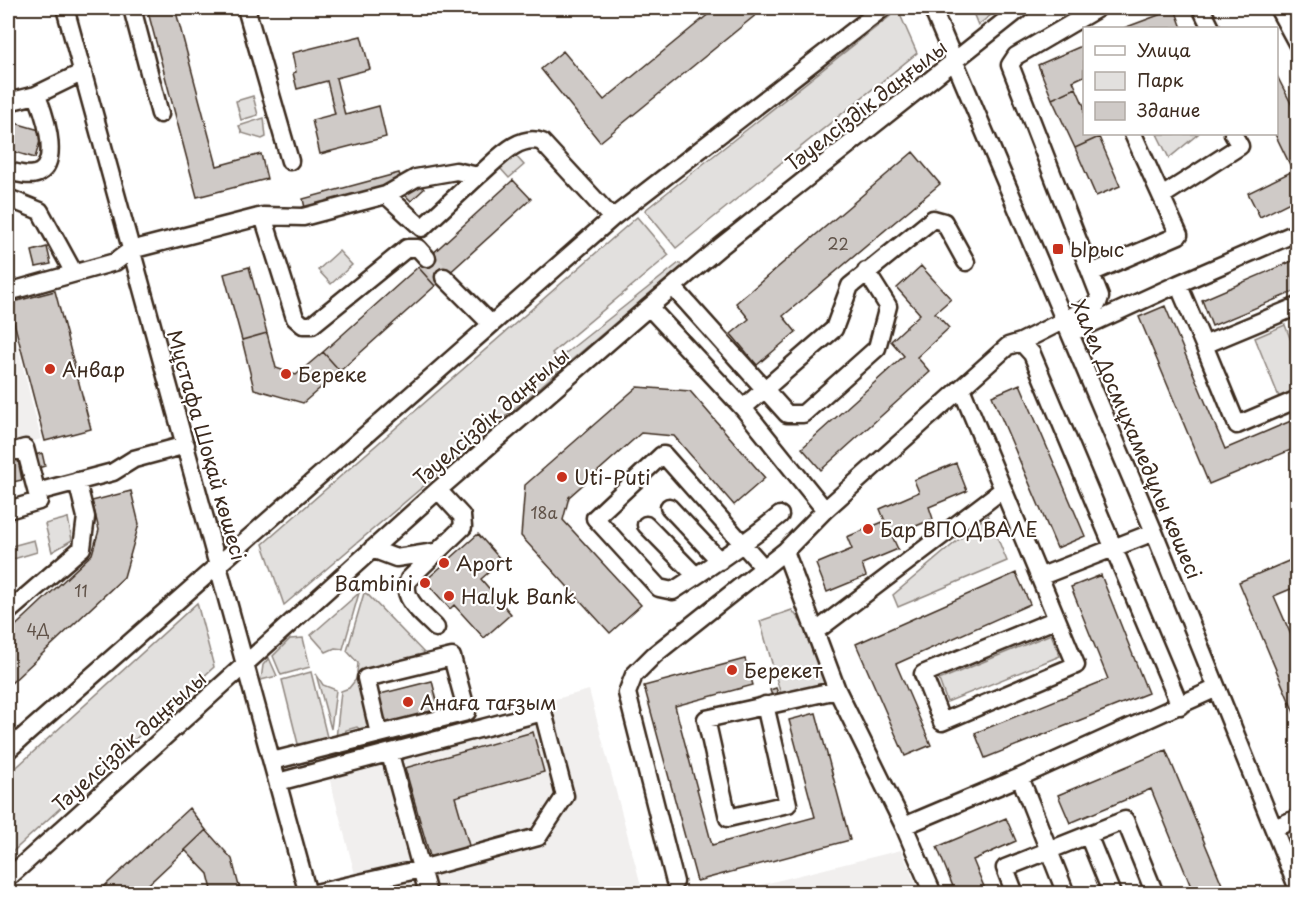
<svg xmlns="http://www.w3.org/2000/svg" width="1305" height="901" viewBox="0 0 1305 901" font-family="'Playpen Sans',sans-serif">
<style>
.built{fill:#f1efee}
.green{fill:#e2e0de;stroke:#8e857e;stroke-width:1.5}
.building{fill:#cfcac7;stroke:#3b2a1e;stroke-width:1.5}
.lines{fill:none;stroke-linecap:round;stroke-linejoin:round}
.minor-tunnel{stroke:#d8d4d2;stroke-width:16;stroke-dasharray:16 8;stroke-linecap:butt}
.minor-casing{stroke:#3b2a1e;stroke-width:21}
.minor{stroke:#fff;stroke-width:16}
.poi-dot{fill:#c8321e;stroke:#fff;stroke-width:2}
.labels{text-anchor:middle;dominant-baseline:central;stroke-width:4.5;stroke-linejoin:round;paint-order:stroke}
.number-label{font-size:16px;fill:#605248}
.street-label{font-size:20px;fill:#3b2a1e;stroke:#fff}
.poi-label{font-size:20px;fill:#3b2a1e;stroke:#fff;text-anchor:start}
</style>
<rect width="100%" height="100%" fill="#fff"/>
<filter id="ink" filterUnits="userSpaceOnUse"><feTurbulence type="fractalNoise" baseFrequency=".0167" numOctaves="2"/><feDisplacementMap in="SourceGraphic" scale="12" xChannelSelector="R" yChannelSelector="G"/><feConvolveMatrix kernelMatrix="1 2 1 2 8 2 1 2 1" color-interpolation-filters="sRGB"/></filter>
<g filter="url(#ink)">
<path class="built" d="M8 307 41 439 8 448Z
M589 690 643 893H360L325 762Z
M901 850 920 893H728Z"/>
<path class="green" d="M971 8H1000L978 25Z
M898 10 917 53 676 248 645 210Z
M253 96 258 115 241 120 236 101Z
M264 118 266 137 262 139 242 133 239 126Z
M1157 134H1198L1169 158Z
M515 155 524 165 509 178 500 168Z
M637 217 669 255 552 353 557 360 679 263 682 266 284 605 263 544Z
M339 251 352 265 331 284 318 270Z
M1285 325 1297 356V389L1279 397 1255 338Z
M988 515 1007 561 898 607 893 595Z
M68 518 72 540 52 552 45 524Z
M34 540 37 552 10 560 8 547Z
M359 593 343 649 335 648 326 652 311 635Z
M364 593 367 594 428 657 357 672 358 663 347 651Z
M197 603 214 667 8 856V775Z
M792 610 811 635 827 683 781 695 760 621Z
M1051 634 1060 656 947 702 939 680Z
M303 638 310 667 281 675 273 656 290 639Z
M269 658 277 676 261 680 263 665Z
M311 672 328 741 299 748 282 680Z
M316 674 323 685 336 690 331 729Z
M357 678H360L370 725 369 730 363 732 357 727 346 730 344 738 336 739 341 691 349 688Z"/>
<path class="building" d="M147 8H175L217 166 261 154 267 179 197 197Z
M716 8 763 9 600 142 541 69 563 51 604 100Z
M1175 9 1182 28H1124Z
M361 36 370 69 336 78 345 115 379 106 386 137 320 154 312 120 335 114 327 81 297 89 293 73 296 72 292 53Z
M1084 45V76L1073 81 1076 88 1052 99 1038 65Z
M1276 74 1298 117V198L1260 217 1248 193 1293 171 1275 134Z
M1076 88 1084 106V134H1097L1099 137 1075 148 1052 99Z
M8 121 43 131 35 158 8 150Z
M1099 137 1120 186 1096 196 1075 148Z
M913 152 940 184 783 316 796 332 757 365 731 334 749 319 736 303Z
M399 173 402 182 305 208 303 199Z
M513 180 531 199 435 286 418 267Z
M417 181 424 189 411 201 404 194Z
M47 247 51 264 36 267 32 251Z
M1297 259 1298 290 1212 326 1202 300Z
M921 266 951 299 935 313 949 328 917 357 930 372 821 470 802 448 904 356 891 341 920 314 897 288Z
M249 267 267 333 242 340 224 274Z
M418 267 435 286 340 371 323 352Z
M55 291 91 429 45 441 9 303Z
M1165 306 1225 449 1298 418V447L1209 484 1139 317Z
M267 333 276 368 296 375 323 352 340 371 303 403 254 389 242 340Z
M1020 384 1085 536 1057 548 992 396Z
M637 387 690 391 765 478 734 505 674 436 641 433 569 497 563 520 641 605 610 633 521 536 525 485Z
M42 453 45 466 38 468 35 455Z
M17 455 22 480 8 483V457Z
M956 463 967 491 929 507 933 519 892 536 898 549 862 564 866 576 827 592 816 564 852 549 847 537 885 521 880 509 919 492 914 480Z
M131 491 139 524 124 577 8 686V633L92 554 99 530 92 501Z
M478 534 502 561 481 579 511 614 484 638 454 605 450 609 425 581Z
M1298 557V586L1274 596 1298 651V722L1239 582Z
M1016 573 1030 604 896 664 931 745 905 756 856 644Z
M1101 575 1148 693 985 758 975 733 1108 679 1071 587Z
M745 659 753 685 675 706 712 845 815 817 789 720 816 713 850 840 697 881 644 686Z
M432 681 439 709 384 724 376 695Z
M776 688 779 696 773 699 770 690Z
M533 732 544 772 455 797 470 849 431 860 405 768Z
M1166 750 1226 894H1194L1151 789 1070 823 1058 795Z
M189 808 206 830 185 850 138 894H96Z
M1006 818 1016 841 973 860 987 894H956L937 847Z
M206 830 232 859 241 894H213L208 874 185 850Z"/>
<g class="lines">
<path class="minor-tunnel" d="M427 258 444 277"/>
<defs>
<path id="minor" d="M65 8 308 894
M132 8 160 114
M246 8 290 161
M932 8 1154 532 1298 889
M1201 8 1211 28
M1278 8 1298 45
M8 102 36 95
M8 171C17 173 32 178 40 172 60 160 44 110 36 95L83 72
M386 195 422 228 478 176
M1162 196 1240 146 1233 134
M8 198 40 211 74 273
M263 216 303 217 386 195 416 178 456 171 478 176C496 161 518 133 542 142L612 218
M1091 273 1179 235 1133 134
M444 277 491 324
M1178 284 1298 232
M673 287 787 414H803L877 348 888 306 866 271
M8 292 115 262 131 250 263 216 295 318 303 325H312L407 248H418L427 258
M1298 306 1204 345 1237 425 1298 399
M649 307 743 408 825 510
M1071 333 1178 284 1204 345
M1021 342 1098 303 1100 297 1010 65 1016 56 1098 8
M961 388C999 481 1038 573 1076 665L942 722 923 674 1057 619
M743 408 834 329 850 286 933 219 944 222 966 262
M8 453 25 448 39 501 8 510
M37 492 113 472 134 459 186 445
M669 507 720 561
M646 525 696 576
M372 549 396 558 435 552
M785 551 837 690 904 826 1020 777 1217 688
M764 568 664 455H662L595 518 659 588 673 591C710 567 746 543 780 515
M1039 577 1154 532
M8 612 82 548 86 517 77 481
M436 628C424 615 399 598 409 579L463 527 462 516 438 490
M815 632 1002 490
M765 705 788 804 728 818 706 719 837 690
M8 750 612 218 883 8
M390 754 428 894
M272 761 467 712 452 657 366 678 379 734
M1020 777 1066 894
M278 782 543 712 565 796 538 837 421 869 311 894
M904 826 933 894
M1274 828 1298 818
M1088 835 1112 894
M8 878 438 490 649 307 720 247 1021 8
M675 882 627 693 634 675 654 655 785 551 825 510 1008 346 1021 342 1032 354 1180 706
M1015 894 1005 868 1125 820 1155 894"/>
</defs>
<use href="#minor" class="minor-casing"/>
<use href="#minor" class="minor"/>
</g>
</g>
<g class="poi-dot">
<rect x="1052" y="243" width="12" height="12" rx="3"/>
<circle cx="50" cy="369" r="6"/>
<circle cx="286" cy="374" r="6"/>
<circle cx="562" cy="477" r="6"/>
<circle cx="868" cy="529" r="6"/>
<circle cx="444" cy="563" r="6"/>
<circle cx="425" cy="583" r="6"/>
<circle cx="449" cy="596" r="6"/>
<circle cx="732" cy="670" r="6"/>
<circle cx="408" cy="702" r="6"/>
</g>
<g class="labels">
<g class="number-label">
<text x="838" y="243">22</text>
<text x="544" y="512">18а</text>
<text x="81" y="590">11</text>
<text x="38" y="629">4Д</text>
</g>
<g class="street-label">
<text transform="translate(866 105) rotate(-38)">Тәуелсіздік даңғылы</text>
<text transform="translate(491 416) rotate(-41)">Тәуелсіздік даңғылы</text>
<text transform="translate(1137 439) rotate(67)">Халел Досмұхамедұлы көшесі</text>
<text transform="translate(207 445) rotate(74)">Мұстафа Шоқай көшесі</text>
<text transform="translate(129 741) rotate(-42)">Тәуелсіздік даңғылы</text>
</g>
<g class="poi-label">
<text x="1070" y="249">Ырыс</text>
<text x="62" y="369">Анвар</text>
<text x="298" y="374">Береке</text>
<text x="574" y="477">Uti-Puti</text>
<text x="880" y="529">Бар ВПОДВАЛЕ</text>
<text x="456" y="563">Aport</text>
<text x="413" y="583" text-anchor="end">Bambini</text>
<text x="461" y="596">Halyk Bank</text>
<text x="744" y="670">Берекет</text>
<text x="420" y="702">Анаға тағзым</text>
</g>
</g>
<rect width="1305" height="901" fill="none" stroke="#fff" stroke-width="30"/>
<rect x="15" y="15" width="1275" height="871" fill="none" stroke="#3b2a1e" stroke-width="2" filter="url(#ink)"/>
<rect x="1083" y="27" width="195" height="108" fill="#ffffff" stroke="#b1aaa5" stroke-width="1.5"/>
<rect x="1095" y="46" width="30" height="9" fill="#ffffff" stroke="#b1aaa5" stroke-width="1.5"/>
<text x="1137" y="57" font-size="18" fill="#3b2a1e">Улица</text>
<rect x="1095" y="72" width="30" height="18" fill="#e2e0de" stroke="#b1aaa5" stroke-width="1.5"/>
<text x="1137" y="87" font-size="18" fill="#3b2a1e">Парк</text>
<rect x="1095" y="102" width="30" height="18" fill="#cfcac7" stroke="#b1aaa5" stroke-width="1.5"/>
<text x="1137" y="117" font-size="18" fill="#3b2a1e">Здание</text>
</svg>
